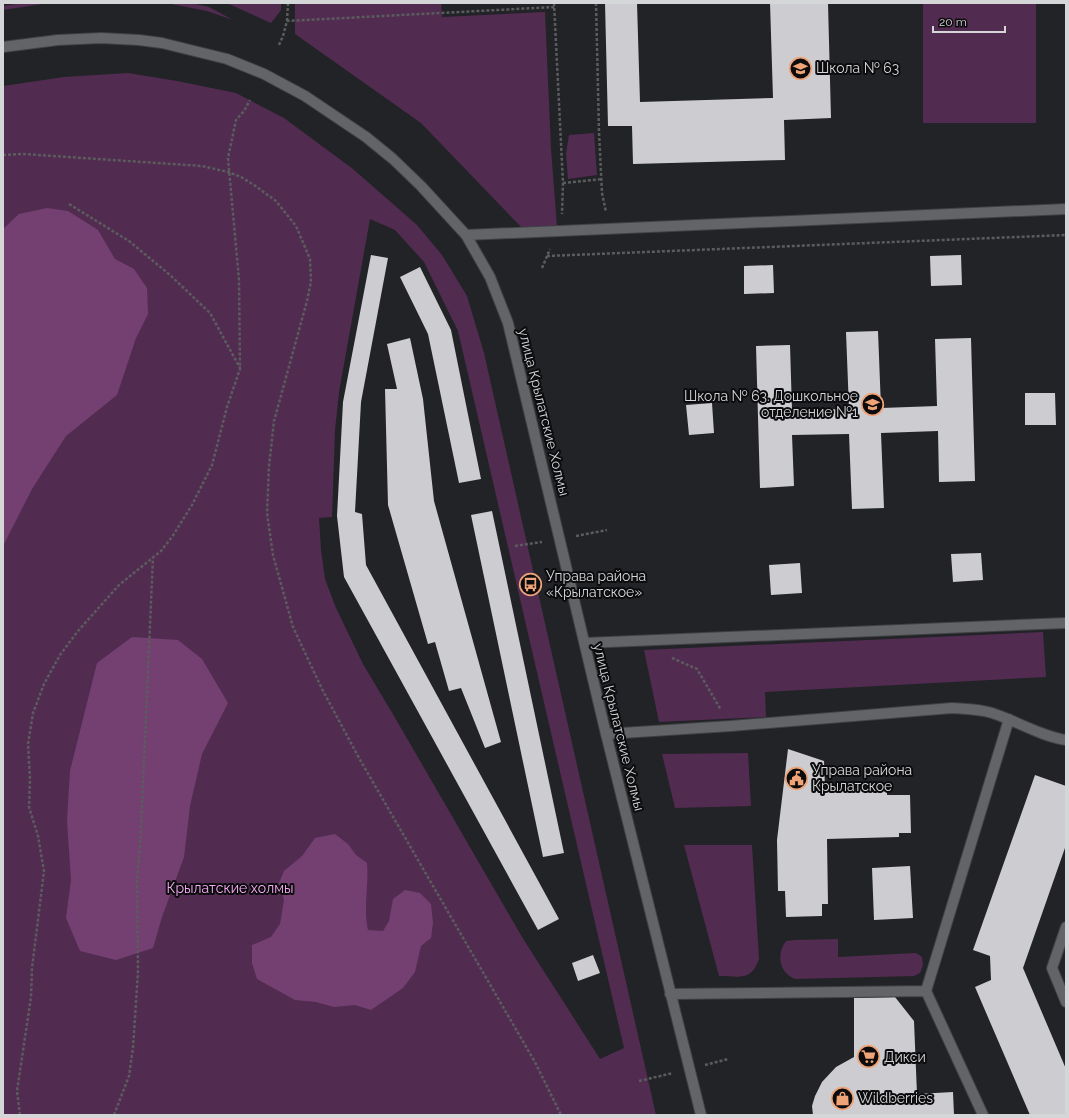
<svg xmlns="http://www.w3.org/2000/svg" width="1069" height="1118" viewBox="0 0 1069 1118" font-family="Raleway,sans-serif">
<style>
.green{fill:#522b51;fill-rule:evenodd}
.forest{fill:#734071}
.building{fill:#cdccd0}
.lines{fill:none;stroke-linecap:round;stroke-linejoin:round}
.minor-casing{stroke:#404143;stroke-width:12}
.path{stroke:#5b5c5e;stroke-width:2.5;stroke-dasharray:3 2;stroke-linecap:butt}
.minor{stroke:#636468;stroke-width:10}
.labels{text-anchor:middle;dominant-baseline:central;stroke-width:4;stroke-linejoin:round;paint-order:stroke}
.poi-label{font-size:14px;fill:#d5d6d8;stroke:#0c0c0e;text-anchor:start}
.street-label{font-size:14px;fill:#d5d6d8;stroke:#0c0c0e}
.park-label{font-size:14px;fill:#f8acf5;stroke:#0c0c0e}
</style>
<rect width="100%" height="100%" fill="#222326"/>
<path class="green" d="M21 3H49L3 10V6Z
M166 3H191L209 7 233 20 207 11Z
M227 3H281V10L271 23Z
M295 3H441L442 17 545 12 551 149 557 227 523 229 421 123 295 34Z
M923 3H1036V123H923Z
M128 73 177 81 236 93 284 118 353 169 417 225 442 255 467 296 484 353 656 1115H3V86L64 77ZM370 219 395 230 424 262 458 331 624 1048 600 1059 522 937 394 716 363 664 336 608 325 579 321 550 319 518 332 517 335 430 339 392Z
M594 133 597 175 568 179 566 153 569 135Z
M1043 632 1046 677 765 692 766 717 659 722 644 650Z
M748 753 751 806 675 808 662 754Z
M684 845H752L759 959C751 982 739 976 719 976Z
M838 939V957L916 953 922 957 923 965 920 973 914 976 795 979C779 973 776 954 786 941L795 940Z"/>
<path class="forest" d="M47 208 68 211 98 230 115 259 134 269 147 288 148 314 136 338 117 395 66 436 32 489 3 546V229L19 214Z
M132 637 178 640 202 659 228 703 202 754 190 806 184 857 162 917 153 948 116 960 80 951 66 918 71 880 67 821 70 771 97 663Z
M335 834 348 844 356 855 367 863C369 886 363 908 368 930L383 931 389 921 393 899 405 890 420 893 431 904 433 923 431 938 421 946 415 972 403 988 371 1010 355 1005 334 1007 316 1002 295 1000 257 979 252 963V945L271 937 280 924 284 900 279 883 284 871 302 856 315 838Z"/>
<path class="building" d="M605 3H637L640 102 773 98 770 3H828L831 118 784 120 785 160 633 164 632 126H608Z
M371 255 388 258 361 402 355 512 362 514 366 565 559 919 538 930 344 577 337 516 343 402Z
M961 255 962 285 931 286 930 256Z
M773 265 774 293 744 294V266Z
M420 267 451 330 481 479 459 483 428 334 400 277Z
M878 331 881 408 937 406 935 339 971 338 975 481 939 482 938 431 881 433 884 508 852 509 849 434 792 435 794 486 760 488 756 346 790 345 792 410 849 409 846 332Z
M410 338 423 399 434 501 501 742 485 748 461 688 449 691 435 642 428 644 388 505 385 389H397L387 344Z
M1025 393H1055L1056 425H1025Z
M712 403 714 433 689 435 686 405Z
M492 511 564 853 543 857 471 515Z
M981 553 983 580 953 582 951 554Z
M800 563 802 593 771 595 769 565Z
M788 749 824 761 825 789 887 788V795H910L911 833H899V837L827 839 828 904H822V916L786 917 785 891H778L777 840Z
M1035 775 1066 786V845L1023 968 1066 1069V1115H1030L975 987 991 980 990 956 973 950Z
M910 866 913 918 874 920 872 868Z
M593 955 600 973 578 981 572 963Z
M895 997 914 1021 917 1094 953 1092 954 1115H813L812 1106 815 1096 822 1082 836 1067 854 1057V998Z"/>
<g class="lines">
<defs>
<path id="minor" d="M3 47 58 40 101 38 139 40 162 43 227 59 264 74 305 96 366 137 393 159 421 186 466 235 490 277 508 323 606 734 701 1115
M466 235 1066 209
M585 643 1066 623
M606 734 731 726 952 708C966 709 979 709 992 713 1017 721 1040 736 1066 740
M1066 927 1052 968 1066 1002
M670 994 926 991
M983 1115 926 991 1009 719"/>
</defs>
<use href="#minor" class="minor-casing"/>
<path class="path" d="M554 3 563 183 562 214
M596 3 599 132 602 193 606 212
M287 21 288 3
M279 45 283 36 287 21 555 7
M3 155 23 154 202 166 228 172 241 177 254 185 276 201 296 226 310 259 311 282 307 301 274 421 269 466 267 513 273 555 293 627 322 689 359 758 536 1064 561 1115
M563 183 602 179
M69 204 129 241 170 275 210 313 240 368
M547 256 1066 235
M542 268 550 249
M576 536 607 530
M515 546 542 542
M672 658 697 669 721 710
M705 1065 728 1059
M639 1081 673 1073
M20 1115 17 1091 31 997 32 968 44 871 38 836 29 807 30 779 28 744 33 713 44 684 60 655 78 631 119 585 161 551 172 537 192 505 212 465 227 407 240 369 239 280 228 158 236 120 244 111 250 100
M114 1115 129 1076 133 1048 138 972 137 883 141 828 153 557"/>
<use href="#minor" class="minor"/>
</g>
<defs>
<symbol id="school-ring" viewBox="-11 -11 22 22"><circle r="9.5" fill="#0c0c0e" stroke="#efa377" stroke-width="1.5"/><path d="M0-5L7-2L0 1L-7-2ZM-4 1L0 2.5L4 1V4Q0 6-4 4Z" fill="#efa377"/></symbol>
<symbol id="bus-ring" viewBox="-11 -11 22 22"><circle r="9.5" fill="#0c0c0e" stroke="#efa377" stroke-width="1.5"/><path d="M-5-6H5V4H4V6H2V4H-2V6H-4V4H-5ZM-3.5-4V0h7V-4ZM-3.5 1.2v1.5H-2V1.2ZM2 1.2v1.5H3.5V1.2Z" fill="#efa377"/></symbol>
<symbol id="civic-ring" viewBox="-11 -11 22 22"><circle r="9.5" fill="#0c0c0e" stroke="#efa377" stroke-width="1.5"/><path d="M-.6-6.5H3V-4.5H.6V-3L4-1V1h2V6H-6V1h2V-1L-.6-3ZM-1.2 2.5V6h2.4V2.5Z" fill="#efa377"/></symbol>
<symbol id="supermarket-ring" viewBox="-11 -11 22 22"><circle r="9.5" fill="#0c0c0e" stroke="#efa377" stroke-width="1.5"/><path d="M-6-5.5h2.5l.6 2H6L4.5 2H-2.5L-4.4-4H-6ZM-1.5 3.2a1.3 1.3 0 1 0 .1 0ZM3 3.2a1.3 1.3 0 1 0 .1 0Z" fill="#efa377"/></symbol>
<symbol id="shop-ring" viewBox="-11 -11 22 22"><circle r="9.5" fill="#0c0c0e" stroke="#efa377" stroke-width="1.5"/><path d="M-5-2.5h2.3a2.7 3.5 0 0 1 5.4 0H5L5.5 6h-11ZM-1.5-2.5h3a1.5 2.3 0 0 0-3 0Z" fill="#efa377"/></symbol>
</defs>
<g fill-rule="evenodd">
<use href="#school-ring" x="788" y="56" width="25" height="25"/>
<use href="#school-ring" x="860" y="392" width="25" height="25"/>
<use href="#bus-ring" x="518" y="572" width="25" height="25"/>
<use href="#civic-ring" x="784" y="766" width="25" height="25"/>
<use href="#supermarket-ring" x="856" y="1044" width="25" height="25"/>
<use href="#shop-ring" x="830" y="1086" width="25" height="25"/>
</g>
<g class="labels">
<g class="poi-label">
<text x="816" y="68">Школа № 63</text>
<text x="858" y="396" text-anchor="end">Школа № 63. Дошкольное<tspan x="858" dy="16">отделение №1</tspan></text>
<text x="546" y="576">Управа района<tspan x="546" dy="16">«Крылатское»</tspan></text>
<text x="812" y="770">Управа района<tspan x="812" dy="16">Крылатское</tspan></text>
<text x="884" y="1057">Дикси</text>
<text x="858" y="1098">Wildberries</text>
</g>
<g class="street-label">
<text transform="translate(544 412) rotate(76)">улица Крылатские Холмы</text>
<text transform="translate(619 727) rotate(76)">улица Крылатские Холмы</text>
</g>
<g class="park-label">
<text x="230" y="888">Крылатские холмы</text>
</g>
</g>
<rect width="1069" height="1118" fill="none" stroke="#d5d6d8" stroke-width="8"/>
<path d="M933 26v6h72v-6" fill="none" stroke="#d5d6d8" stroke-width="2"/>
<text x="939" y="26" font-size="12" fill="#d5d6d8" stroke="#0c0c0e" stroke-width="3" paint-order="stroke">20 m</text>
</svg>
